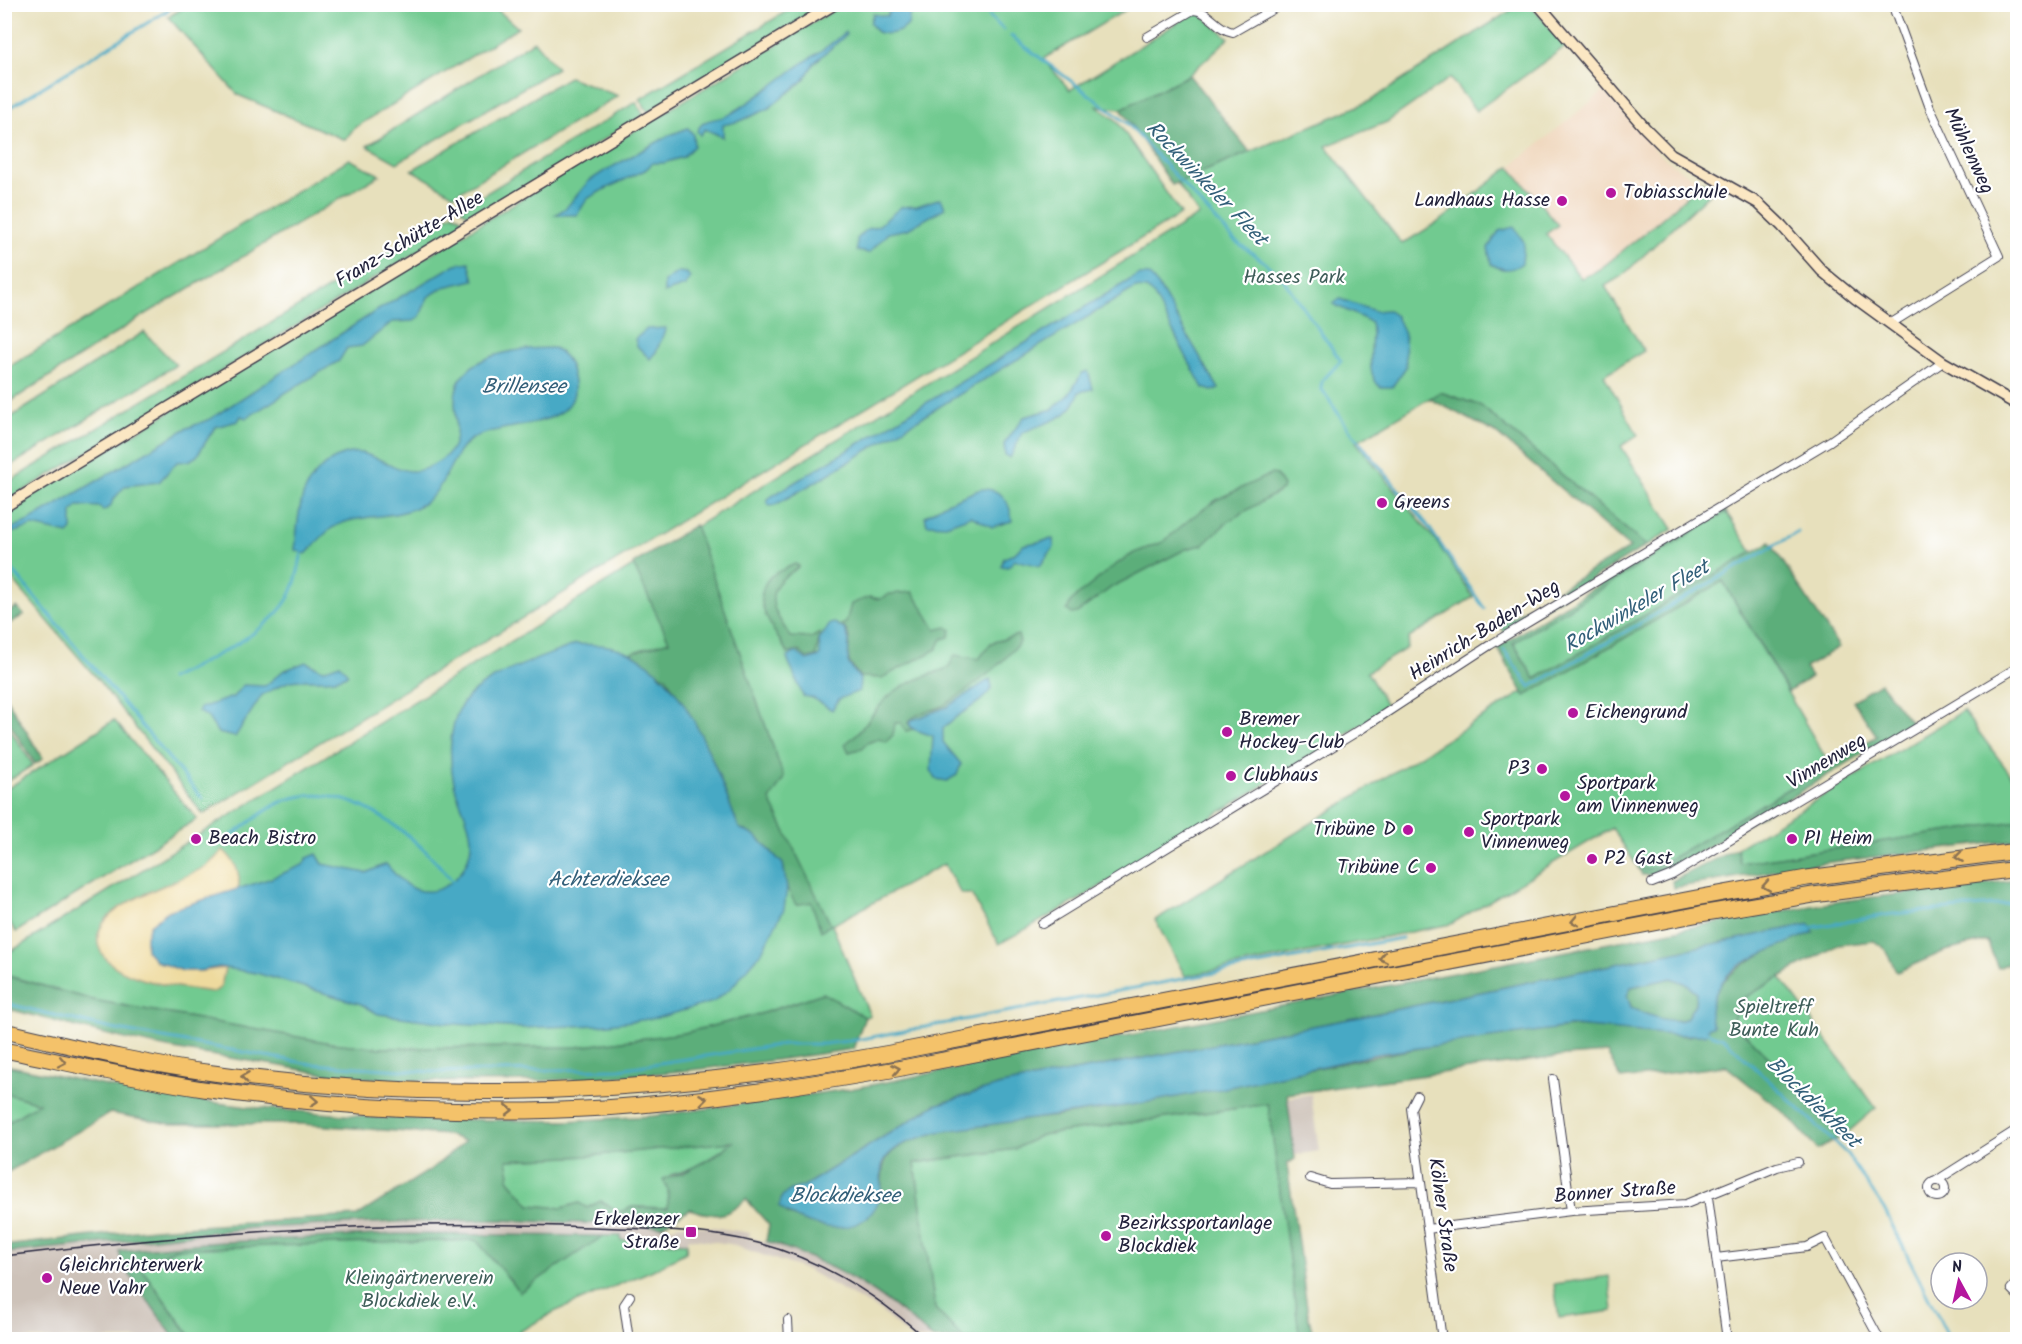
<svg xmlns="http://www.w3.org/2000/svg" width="2022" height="1344" viewBox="0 0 2022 1344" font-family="Kalam,sans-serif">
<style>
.built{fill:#efd6bb}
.industrial{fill:#cdc2b9}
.green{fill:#71ca90;stroke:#4a7666;stroke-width:1.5}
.forest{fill:#5cae7a;stroke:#3f685a;stroke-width:1.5;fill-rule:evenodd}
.sand{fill:#eeda9e;stroke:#887e6c;stroke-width:1.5}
.water{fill:#46a9c5;stroke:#346680;stroke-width:1.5;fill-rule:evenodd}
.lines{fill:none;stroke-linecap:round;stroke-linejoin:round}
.stream{stroke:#46a9c5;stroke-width:3}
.street-casing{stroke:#403e4e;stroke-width:10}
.secondary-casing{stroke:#403e4e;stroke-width:13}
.highway-casing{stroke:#403e4e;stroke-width:17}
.street{stroke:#fff;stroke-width:8}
.secondary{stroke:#fbe7c3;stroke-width:10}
.highway{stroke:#f4c26a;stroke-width:15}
.tram{stroke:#22223b;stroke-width:1.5}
.oneway{stroke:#8b7252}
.poi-dot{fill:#b5179e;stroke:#fff;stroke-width:2}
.labels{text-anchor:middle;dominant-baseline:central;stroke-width:4.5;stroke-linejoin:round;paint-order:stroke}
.street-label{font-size:20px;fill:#22223b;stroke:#fff}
.poi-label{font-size:20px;fill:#22223b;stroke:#fff;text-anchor:start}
.park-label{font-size:20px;fill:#3e5d59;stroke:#fff}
.water-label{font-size:21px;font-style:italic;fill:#325f79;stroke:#fff}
</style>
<rect width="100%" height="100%" fill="#fff"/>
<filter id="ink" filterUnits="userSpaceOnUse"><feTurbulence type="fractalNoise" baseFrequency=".0167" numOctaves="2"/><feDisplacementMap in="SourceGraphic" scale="12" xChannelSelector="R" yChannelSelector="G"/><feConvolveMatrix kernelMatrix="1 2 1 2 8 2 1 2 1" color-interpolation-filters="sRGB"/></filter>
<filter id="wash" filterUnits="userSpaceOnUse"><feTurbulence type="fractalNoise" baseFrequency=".008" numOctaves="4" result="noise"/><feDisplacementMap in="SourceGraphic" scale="24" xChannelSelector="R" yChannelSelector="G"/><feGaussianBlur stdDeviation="1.35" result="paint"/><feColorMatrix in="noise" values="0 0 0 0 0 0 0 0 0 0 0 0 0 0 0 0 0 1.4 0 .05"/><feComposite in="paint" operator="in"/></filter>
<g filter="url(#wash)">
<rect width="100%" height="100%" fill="#e7e0bc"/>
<path class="built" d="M1604 91 1659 154 1684 173 1702 181 1658 224 1609 264 1598 272 1581 278 1546 234 1558 224 1510 167Z"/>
<path class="industrial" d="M1311 1094 1319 1151 1295 1155 1287 1098Z
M497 1220 676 1227 677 1224 713 1227 750 1233 749 1237 796 1251 834 1268 883 1296 933 1339H912L880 1311 807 1270 730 1244 689 1238 687 1243 621 1240 620 1236 398 1234 204 1243 120 1251 122 1264 175 1339H5L4 1253 253 1228Z"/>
<path class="green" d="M188 5H492L518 28 354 128 345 140 238 95 168 17Z
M797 5H827L648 112 640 99Z
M842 5H1134L1043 59 1070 90 1193 13 1201 14 1229 38 1189 75 1121 109 1096 106 1116 120 1181 214 203 814 99 681 5 571 4 512Z
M1519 5H1530L1566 46 1476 111 1450 78 1387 122 1326 146 1402 244 1440 221 1510 167 1558 225 1546 234 1581 278C1601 271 1611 260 1627 247 1654 226 1678 205 1702 181L1716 187 1622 276 1605 286 1644 351 1604 375 1638 435 1621 446 1673 529 1646 546 1481 406 1440 392 1356 442 1436 541 1473 597 1409 638 1407 648 1367 672 1388 708 1080 899 999 944 971 894H961L944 864 832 925 870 1016 865 1017 823 993 760 1014 684 1033 577 1047 381 1048 331 1043 93 1000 5 975V955L1199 215 1177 183 1370 101Z
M534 41 557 68 397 163 367 146Z
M569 77 618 96 454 195 412 170Z
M636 102 644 115 474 218 460 209Z
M349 159 380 175 141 317 5 405V369Z
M453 213 467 222 5 502V484Z
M144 332 176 365 5 469V421Z
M1726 512 1753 553 1535 679 1513 642Z
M1723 581 1829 764 1655 869H1639L1612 828 1451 924 1185 976 1155 920 1523 692 1526 695Z
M1963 711 2017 783V821L1740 863 1737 848Z
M4 720 33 765 5 783H4Z
M114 720 197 819 16 932 5 916V790Z
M1780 977 1876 1108 1846 1134 1732 1021 1744 998Z
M5 1093 40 1103 5 1124Z
M1269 1104 1300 1339H964L935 1309 915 1163 1015 1149 1041 1135Z
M734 1141C714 1156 694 1170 670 1175L668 1208 632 1207 620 1212 601 1201 587 1208 579 1203 562 1208 530 1205 508 1179 506 1160 588 1156Z
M603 1236H621V1240L687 1243 686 1252 653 1270 554 1312 505 1340 193 1339 141 1268 174 1249 199 1247 476 1240 520 1291Z
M1609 1276 1613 1311 1559 1318 1554 1284Z"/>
<path class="forest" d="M1189 75 1250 152 1172 185 1121 109Z
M1440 392 1481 406 1646 546 1504 633 1500 624 1630 548 1496 433 1430 399Z
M1271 474 1276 475 1283 486 1282 490 1230 520 1202 545 1186 549 1112 587 1077 613 1072 614 1067 610 1071 601 1115 565 1134 553 1163 542 1191 518 1218 499Z
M1725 508 1726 512 1513 643 1535 679 1770 542 1839 647 1805 668 1811 677 1788 692 1723 581 1525 696 1497 647Z
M695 525 784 778 770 800 831 925 821 931 811 902 796 905 787 888 783 864 757 837 739 828 698 731 667 678 630 653 669 641 633 564Z
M795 564 799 566C793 572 785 576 780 581 763 600 780 621 791 637L811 638 820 633 816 656 807 658 798 650 788 654C777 633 747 601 770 577 776 571 788 568 795 564Z
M913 592 936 630 947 627 951 630 949 637 942 639 937 649 882 678 860 677C857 672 851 667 849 661 846 647 855 635 841 625L846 623 851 604 869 597 880 599 890 594Z
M17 607 24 615 5 626V614Z
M1018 635 1020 642C997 669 975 686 945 705 933 712 916 711 908 723L913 729 906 731 901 723H895L893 735 886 742 879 739 867 743 863 748 849 752 845 744C866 729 872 711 889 696 905 682 929 675 948 668L955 655 979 659 991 643Z
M1880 683 1912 724 1669 871 1655 875H1642L1639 869 1655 868 1877 736 1853 701Z
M5 696 43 759 35 764 5 716Z
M2017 821V840L1823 863 1673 888 1672 881 1737 848 1740 863Z
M2017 880V959L1998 968 1987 941 1945 951 1897 972 1884 948 1874 941 1838 945 1780 977 1744 998 1732 1021 1846 1134 1818 1150 1788 1116 1726 1066 1621 1079 1607 1053 1565 1056 1287 1094 1295 1159 1287 1164 1308 1314 1314 1339H1300L1268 1104 1041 1135 1015 1149 915 1163 935 1309 964 1339H933C882 1291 832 1263 766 1241L769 1225 746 1199C725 1219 716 1217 689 1209L662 1226 497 1220 399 1222 253 1228 5 1253 4 1246 153 1229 357 1216 433 1168 465 1141 448 1135 301 1124H171L110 1113 8 1172 5 1166V1124L39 1103 5 1093V1065L136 1092 248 1107 382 1118 565 1121 653 1116 850 1089 1734 919 1842 901ZM1810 924 1814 932C1778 947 1703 971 1710 1020L1690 1036C1651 1034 1611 1023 1572 1027 1425 1040 1283 1078 1139 1103 1112 1107 1085 1112 1058 1116 1013 1122 933 1123 895 1150 878 1161 884 1181 880 1199L809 1223 787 1214 791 1190 804 1186 825 1173 935 1105 1001 1085 1355 1018ZM733 1142 712 1158 683 1173 663 1179 668 1190V1208L632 1207 620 1212 601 1201 587 1208 579 1203 562 1208 530 1205 508 1179 510 1174 507 1160 588 1156Z
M4 975 93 1000 331 1043 381 1048 577 1047 684 1033 760 1014 823 993 865 1017 853 1049C681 1075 508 1092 333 1075 309 1072 286 1066 262 1063 231 1058 199 1054 168 1048 113 1038 58 1022 5 1008Z
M1672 978 1689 985 1696 993 1695 1004 1686 1019C1671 1024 1645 1015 1631 1007L1627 996 1631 987Z
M398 1234 603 1236 520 1292 476 1240 174 1249 141 1268 193 1340 175 1339 122 1264 119 1251 204 1243Z"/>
<path class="sand" d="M223 850C234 859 242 874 238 889L168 911 150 925 200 971 225 968 221 987 214 992C184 988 114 982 100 950 81 906 181 883 206 866 212 862 218 855 223 850Z"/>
<path class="water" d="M892 5H911L908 25C900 33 888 36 877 32L870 23 873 14 887 16Z
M845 32 846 35 814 63 804 80 768 109 740 121 723 125V137L705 129 700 135 697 131C705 115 719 122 732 113 754 100 773 85 793 70 811 57 829 47 845 32Z
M688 128 693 134 694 146 683 157 664 163H653L645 170 601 191 587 199 577 215H555L566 208 589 181 603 172 670 135Z
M941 198 945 208 908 229 888 233 869 253 857 251V239L867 229 878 226 901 207 917 206Z
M1514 227 1524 242 1522 263C1512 271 1503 271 1491 264L1488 248 1499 231Z
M469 262 474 280 444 287 428 297 420 316 414 321 392 322 362 346 347 348 339 361 285 393C282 397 253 413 246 418L241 416 238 421 215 427 197 456 189 461 177 462 159 482 125 486 113 500 110 507 103 511 100 507 78 506 72 512V530L68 534 33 526 5 535V531L29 521 185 429 210 419 373 313 456 264Z
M678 272 687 273 690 278 685 286 664 293V282Z
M1138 275H1149L1159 287 1219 389 1212 391 1203 388 1153 294 1146 289 1135 288 812 484 775 505 770 506 767 503V499Z
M1340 299 1375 311 1387 310 1396 316 1405 336 1406 367 1392 387H1380C1363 371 1375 344 1371 322L1333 304Z
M666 328 656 352 650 359 637 346 635 339 647 329Z
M554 348C567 356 570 363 573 377 586 431 503 421 473 438 450 453 447 488 424 503 395 522 360 511 332 528 323 534 314 546 306 554L295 550C299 513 297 484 330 461 338 456 351 451 361 453 395 461 405 485 441 460 463 445 455 422 455 401 455 353 520 348 554 348Z
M1088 371 1093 389 1079 392C1071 421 1046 421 1022 433L1010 458 1005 455 1004 444 1024 417 1053 409 1070 393 1082 373Z
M981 489C1002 488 1010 501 1012 521L992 527 971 516 946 525 927 524 925 516 946 503Z
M1053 539 1054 547 1040 566 1015 560 1008 567 1001 566 1004 558 1014 554 1023 545Z
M835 623 845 630 849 640 848 663 860 679 859 691 839 699 832 710 813 698 803 696 787 658 796 652 807 660 820 656 819 640 830 624Z
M576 644C587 645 598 644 608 646 684 659 714 766 739 828L757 837 783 864 787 888 784 909 761 953 731 988 713 1002 657 1018 600 1025 522 1028 454 1024 378 1014 361 1004 256 973 219 967 200 971H183L156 961 146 950V936L150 925 168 911 269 879 303 865 307 858 317 854 323 864 366 873 386 864C394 873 405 887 417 890 446 898 473 867 471 839 470 821 461 807 456 791 449 765 447 730 461 706 479 675 544 658 576 644Z
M306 662 323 670 340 664 348 674C331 684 312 678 292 681 280 683 273 691 262 695L235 737 218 733 207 716 198 712 200 708 233 697 243 685 265 686 283 671Z
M990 679 992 687C981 707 956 712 943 729V742L961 764 957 775 947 781 936 779 931 770 933 736 913 729 909 724 912 720 947 707Z
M1810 924 1814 932C1797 939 1746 959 1734 969 1720 981 1702 1009 1714 1026L1709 1027 1705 1035H1674L1575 1026 1377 1054 1221 1089 1132 1105 938 1132C921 1138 896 1143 885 1159 878 1169 884 1188 879 1200 863 1242 806 1229 779 1207L782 1196 791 1190 804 1186 825 1173 935 1105 1001 1085 1355 1018ZM1672 978 1689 985 1696 993 1695 1004 1686 1019C1671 1024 1645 1015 1631 1007L1627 996 1631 987Z"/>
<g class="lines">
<path class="stream" d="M976 4 982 11
M989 16 1004 30
M1011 36 1127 123 1235 241 1262 260 1283 279 1341 361 1322 381 1321 388 1348 428 1426 523 1484 608
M4 111 178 4
M4 560 202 798
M1504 650 1530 687 1798 532
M170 679C206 661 274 631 291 593 297 581 299 566 302 552
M232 835C249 824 268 806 286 800 348 778 418 837 453 882
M1808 928 1892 914 2018 903
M4 1003 112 1029 311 1064 432 1072 620 1069 784 1044H824L856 1040 1402 938
M1704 1031 1723 1038 1732 1046 1847 1154 1884 1209 1950 1340"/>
</g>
</g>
<g filter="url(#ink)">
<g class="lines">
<defs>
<path id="street" d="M1147 37 1193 10C1209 10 1217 30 1233 32L1282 4
M1890 324 1999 256 1930 108 1892 4
M1652 883 1672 875 2018 667
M1042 924 1363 728 1490 645 1830 441 1943 362
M1553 1079 1571 1211
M1417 1096 1411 1108 1442 1340
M1310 1178 1330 1184 1421 1182
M1936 1181 2018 1129
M1929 1189a8 8 0 1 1 16 0a8 8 0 1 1-16 0Z
M1708 1197 1727 1340
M1427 1229 1571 1211 1686 1204 1777 1167 1798 1162
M1716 1258 1807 1247 1825 1238 1880 1340
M2018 1281 2011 1289 2018 1296
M788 1320 789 1340
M629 1340 624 1305 630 1296"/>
<path id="secondary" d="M1538 4 1645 128 1671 154 1758 203 1782 226 1822 271 1855 298 1943 362 2018 405
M4 507 835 4"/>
<path id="highway" d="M4 1031C74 1047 143 1064 213 1073 443 1105 663 1094 890 1053L1696 898 1807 878 2018 851
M4 1050C73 1064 141 1080 210 1090 336 1108 476 1116 604 1108 703 1101 799 1086 897 1069L1700 914 1813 895 2018 869"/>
</defs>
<use href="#street" class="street-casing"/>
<use href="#secondary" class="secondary-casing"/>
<use href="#highway" class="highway-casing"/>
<use href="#street" class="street"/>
<use href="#secondary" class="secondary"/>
<use href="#highway" class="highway"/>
<path class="tram" d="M4 1256C191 1233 375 1220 563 1226 628 1229 695 1227 758 1243 822 1260 879 1296 927 1340"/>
</g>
<defs><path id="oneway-chevron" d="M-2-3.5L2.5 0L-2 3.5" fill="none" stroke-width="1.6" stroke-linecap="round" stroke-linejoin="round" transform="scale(1.5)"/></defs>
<g class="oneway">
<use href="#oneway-chevron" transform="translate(1959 857) rotate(173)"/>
<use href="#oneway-chevron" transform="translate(1766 886) rotate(170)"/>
<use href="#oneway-chevron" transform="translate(1575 921) rotate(169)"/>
<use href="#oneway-chevron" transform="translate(1383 958) rotate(169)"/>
<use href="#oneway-chevron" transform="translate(62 1062) rotate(12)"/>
<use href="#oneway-chevron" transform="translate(896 1069) rotate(-10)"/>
<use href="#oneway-chevron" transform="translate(245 1077) rotate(-173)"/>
<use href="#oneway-chevron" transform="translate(703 1099) rotate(-7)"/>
<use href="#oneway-chevron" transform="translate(314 1101) rotate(3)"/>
<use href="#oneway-chevron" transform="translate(509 1110)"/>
</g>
</g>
<g class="poi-dot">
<circle cx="1611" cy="193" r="6"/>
<circle cx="1562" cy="201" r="6"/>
<circle cx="1382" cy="503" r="6"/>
<circle cx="1573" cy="713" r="6"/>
<circle cx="1227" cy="732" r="6"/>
<circle cx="1542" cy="769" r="6"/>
<circle cx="1231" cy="776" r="6"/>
<circle cx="1565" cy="796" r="6"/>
<circle cx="1408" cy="830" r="6"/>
<circle cx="1469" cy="832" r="6"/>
<circle cx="196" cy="839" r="6"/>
<circle cx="1792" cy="839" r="6"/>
<circle cx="1592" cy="859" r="6"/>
<circle cx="1431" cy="868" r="6"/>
<rect x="685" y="1226" width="12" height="12" rx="3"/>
<circle cx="1106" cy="1236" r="6"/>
<circle cx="47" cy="1278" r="6"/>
</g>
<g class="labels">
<g class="street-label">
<text transform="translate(1968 151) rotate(65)">Mühlenweg</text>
<text transform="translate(410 240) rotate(-31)">Franz-Schütte-Allee</text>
<text transform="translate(1485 631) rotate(-32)">Heinrich-Baden-Weg</text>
<text transform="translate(1827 762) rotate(-31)">Vinnenweg</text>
<text transform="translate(1615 1193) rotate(-4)">Bonner Straße</text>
<text transform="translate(1442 1215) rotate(82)">Kölner Straße</text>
</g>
<g class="poi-label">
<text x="1623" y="193">Tobiasschule</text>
<text x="1550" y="201" text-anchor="end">Landhaus Hasse</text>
<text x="1394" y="503">Greens</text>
<text x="1585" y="713">Eichengrund</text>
<text x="1239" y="720">Bremer<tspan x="1239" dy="23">Hockey-Club</tspan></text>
<text x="1530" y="769" text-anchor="end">P3</text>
<text x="1243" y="776">Clubhaus</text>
<text x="1577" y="784">Sportpark<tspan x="1577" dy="23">am Vinnenweg</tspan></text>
<text x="1481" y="820">Sportpark<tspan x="1481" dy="23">Vinnenweg</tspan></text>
<text x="1396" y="830" text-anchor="end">Tribüne D</text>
<text x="208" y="839">Beach Bistro</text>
<text x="1804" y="839">P1 Heim</text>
<text x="1604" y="859">P2 Gast</text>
<text x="1419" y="868" text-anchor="end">Tribüne C</text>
<text x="679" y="1220" text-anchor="end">Erkelenzer<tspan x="679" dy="23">Straße</tspan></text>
<text x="1118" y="1224">Bezirkssportanlage<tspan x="1118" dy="23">Blockdiek</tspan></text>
<text x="59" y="1266">Gleichrichterwerk<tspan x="59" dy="23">Neue Vahr</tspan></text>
</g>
<g class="park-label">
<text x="1294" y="278">Hasses Park</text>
<text x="1774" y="1008">Spieltreff<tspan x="1774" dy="23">Bunte Kuh</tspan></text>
<text x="419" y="1279">Kleingärtnerverein<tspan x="419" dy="23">Blockdiek e.V.</tspan></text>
</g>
<g class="water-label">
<text transform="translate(1206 184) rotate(46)">Rockwinkeler Fleet</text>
<text x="524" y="387">Brillensee</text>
<text transform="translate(1637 607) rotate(-30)">Rockwinkeler Fleet</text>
<text x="608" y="880">Achterdieksee</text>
<text transform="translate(1813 1103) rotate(44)">Blockdiekfleet</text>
<text x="845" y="1196">Blockdieksee</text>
</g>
</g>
<rect width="2022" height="1344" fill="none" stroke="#fff" stroke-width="24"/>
<g transform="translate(1959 1281) rotate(352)"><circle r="28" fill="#ffffff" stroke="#a7a7b1" stroke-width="1.5"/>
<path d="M0-4.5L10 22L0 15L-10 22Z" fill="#b5179e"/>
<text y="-9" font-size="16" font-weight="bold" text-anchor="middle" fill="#22223b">N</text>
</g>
</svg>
